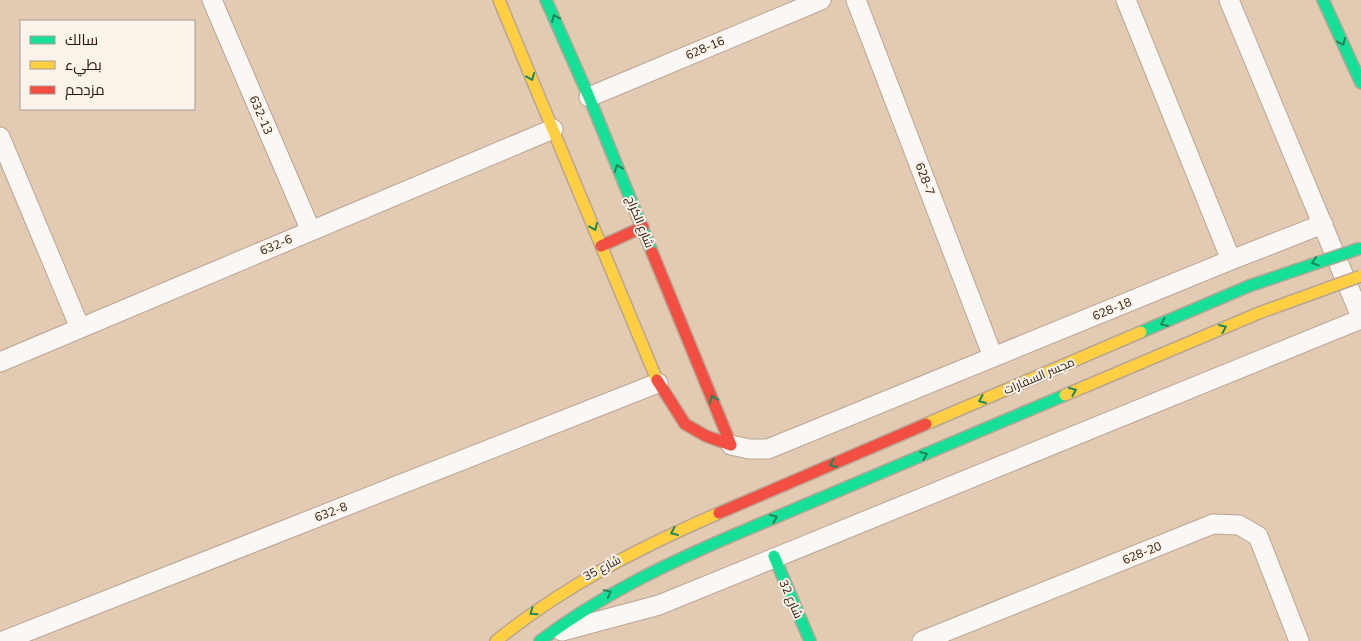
<svg xmlns="http://www.w3.org/2000/svg" width="1361" height="641" viewBox="0 0 1361 641" font-family="'Nunito Sans',Cairo,sans-serif">
<style>
.lines{fill:none;stroke-linecap:round;stroke-linejoin:round}
.street-casing{stroke:#b9a593;stroke-width:21}
.fast-casing{stroke:#b9a593;stroke-width:14}
.slow-casing{stroke:#b9a593;stroke-width:14}
.jam-casing{stroke:#b9a593;stroke-width:14}
.street{stroke:#fbf7f4;stroke-width:19}
.fast{stroke:#16e098;stroke-width:11}
.slow{stroke:#ffcf43;stroke-width:11}
.jam{stroke:#f24e42;stroke-width:11}
.fast-bridge-casing{stroke:#b9a593;stroke-width:14;stroke-linecap:butt}
.slow-bridge-casing{stroke:#b9a593;stroke-width:14;stroke-linecap:butt}
.jam-bridge-casing{stroke:#b9a593;stroke-width:14;stroke-linecap:butt}
.fast-bridge{stroke:#16e098;stroke-width:11}
.slow-bridge{stroke:#ffcf43;stroke-width:11}
.jam-bridge{stroke:#f24e42;stroke-width:11}
.oneway{stroke:#1f8657}
.labels{text-anchor:middle;dominant-baseline:central;stroke-width:4;stroke-linejoin:round;paint-order:stroke}
.street-label{font-size:12px;fill:#291808;stroke:#fbf2e9}
</style>
<rect width="100%" height="100%" fill="#e3cab3"/>
<g class="lines">
<defs>
<path id="street" d="M212 0 311 231
M856 0 993 357
M1229 0 1361 317
M589 97 821 0
M0 137 80 328
M1231 260 1323 224
M0 362 553 129
M731 445 749 449H768L1231 260 1126 0
M562 631 659 605 1361 319
M3 641 658 383
M922 641 1213 524 1239 525 1258 536 1299 641"/>
<path id="fast" d="M546 0 589 97 652 252
M1323 0 1361 83
M774 556 810 641
M540 641C598 597 662 566 729 537"/>
<path id="slow" d="M499 0 657 380
M496 641C564 586 639 548 719 513"/>
<path id="jam" d="M601 246 643 227
M652 252 731 445
M657 380 685 424 706 436 731 445"/>
</defs>
<use href="#street" class="street-casing"/>
<use href="#fast" class="fast-casing"/>
<use href="#slow" class="slow-casing"/>
<use href="#jam" class="jam-casing"/>
<use href="#street" class="street"/>
<use href="#fast" class="fast"/>
<use href="#slow" class="slow"/>
<use href="#jam" class="jam"/>
<defs>
<path id="fast-bridge" d="M1141 332 1249 286 1361 248
M729 537 1065 395"/>
<path id="slow-bridge" d="M1065 395 1259 313 1361 276
M926 424 1141 332"/>
<path id="jam-bridge" d="M719 513 926 424"/>
</defs>
<use href="#fast-bridge" class="fast-bridge-casing"/>
<use href="#slow-bridge" class="slow-bridge-casing"/>
<use href="#jam-bridge" class="jam-bridge-casing"/>
<use href="#fast-bridge" class="fast-bridge"/>
<use href="#slow-bridge" class="slow-bridge"/>
<use href="#jam-bridge" class="jam-bridge"/>
</g>
<defs><path id="oneway-chevron" d="M-2-3.5L2.5 0L-2 3.5" fill="none" stroke-width="1.6" stroke-linecap="round" stroke-linejoin="round" transform="scale(1.25)"/></defs>
<g class="oneway">
<use href="#oneway-chevron" transform="translate(555 18) rotate(-114)"/>
<use href="#oneway-chevron" transform="translate(1342 42) rotate(66)"/>
<use href="#oneway-chevron" transform="translate(531 77) rotate(68)"/>
<use href="#oneway-chevron" transform="translate(618 168) rotate(-112)"/>
<use href="#oneway-chevron" transform="translate(594 227) rotate(67)"/>
<use href="#oneway-chevron" transform="translate(1315 262) rotate(162)"/>
<use href="#oneway-chevron" transform="translate(1164 323) rotate(157)"/>
<use href="#oneway-chevron" transform="translate(1223 328) rotate(-23)"/>
<use href="#oneway-chevron" transform="translate(1073 391) rotate(-23)"/>
<use href="#oneway-chevron" transform="translate(713 399) rotate(-112)"/>
<use href="#oneway-chevron" transform="translate(982 400) rotate(157)"/>
<use href="#oneway-chevron" transform="translate(924 455) rotate(-23)"/>
<use href="#oneway-chevron" transform="translate(833 464) rotate(157)"/>
<use href="#oneway-chevron" transform="translate(774 518) rotate(-23)"/>
<use href="#oneway-chevron" transform="translate(674 532) rotate(157)"/>
<use href="#oneway-chevron" transform="translate(608 593) rotate(-27)"/>
<use href="#oneway-chevron" transform="translate(533 612) rotate(145)"/>
</g>
<g class="labels">
<g class="street-label">
<text transform="translate(705 48) rotate(-23)">628-16</text>
<text transform="translate(261 115) rotate(67)">632-13</text>
<text transform="translate(925 179) rotate(69)">628-7</text>
<text transform="translate(640 222) rotate(68)">شارع الكراج</text>
<text transform="translate(276 245) rotate(-23)">632-6</text>
<text transform="translate(1112 309) rotate(-22)">628-18</text>
<text transform="translate(1039 376) rotate(-23)">مجسر السفارات</text>
<text transform="translate(331 512) rotate(-21)">632-8</text>
<text transform="translate(1142 553) rotate(-22)">628-20</text>
<text transform="translate(602 568) rotate(-28)">شارع 35</text>
<text transform="translate(791 599) rotate(66)">شارع 32</text>
</g>
</g>
<rect x="20" y="20" width="175" height="90" fill="#fbf2e9" stroke="#a79b8f"/>
<rect x="30" y="36" width="25" height="8" fill="#16e098" stroke="#a79b8f"/>
<text x="65" y="45" font-size="15" fill="#291808">سالك</text>
<rect x="30" y="61" width="25" height="8" fill="#ffcf43" stroke="#a79b8f"/>
<text x="65" y="70" font-size="15" fill="#291808">بطيء</text>
<rect x="30" y="86" width="25" height="8" fill="#f24e42" stroke="#a79b8f"/>
<text x="65" y="95" font-size="15" fill="#291808">مزدحم</text>
</svg>
